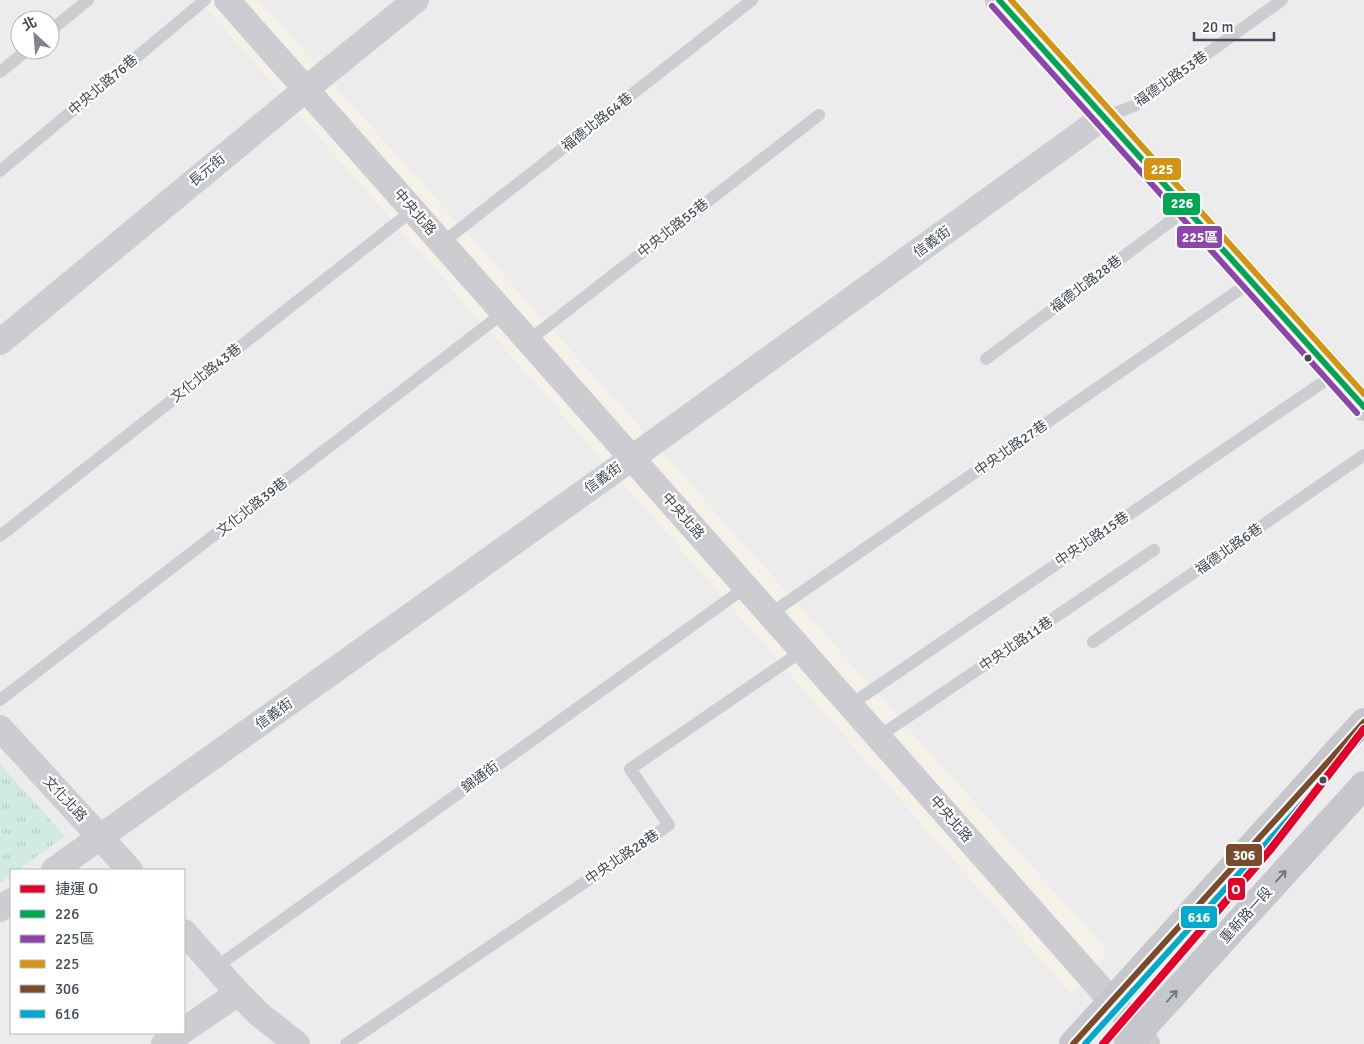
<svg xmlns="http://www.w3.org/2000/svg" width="1364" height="1044" viewBox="0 0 1364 1044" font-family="Signika,'Noto Sans TC',sans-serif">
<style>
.commercial{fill:#f4f2e8}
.park{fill:url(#park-tufts)}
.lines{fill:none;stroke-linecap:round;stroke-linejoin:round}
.lane{stroke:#cbcdd0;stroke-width:12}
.street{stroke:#cbcdd0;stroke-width:26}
.secondary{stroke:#cccdd1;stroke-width:28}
.primary{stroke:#c6c7cc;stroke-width:28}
.bus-1-casing{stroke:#fff;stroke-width:10}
.bus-2-casing{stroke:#fff;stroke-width:10}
.bus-3-casing{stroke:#fff;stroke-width:10}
.bus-4-casing{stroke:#fff;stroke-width:10}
.bus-5-casing{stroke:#fff;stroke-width:10}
.bus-1{stroke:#00a651;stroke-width:6}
.bus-2{stroke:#8e44ad;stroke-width:6}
.bus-3{stroke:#d39411;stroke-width:6}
.bus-4{stroke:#7a4b2a;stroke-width:6}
.bus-5{stroke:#00a9ce;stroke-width:6}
.metro-1-casing{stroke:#fff;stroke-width:11}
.metro-1{stroke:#e4002b;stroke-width:8}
.oneway{stroke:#727680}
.bus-dot{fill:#454b57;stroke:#fff;stroke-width:2}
.labels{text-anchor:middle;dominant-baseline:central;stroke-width:4.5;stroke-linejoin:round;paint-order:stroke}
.street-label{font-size:14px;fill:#454b57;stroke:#fff}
.line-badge{stroke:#fff;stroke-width:2}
.badge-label{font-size:14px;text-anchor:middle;font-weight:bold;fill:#fff}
</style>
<defs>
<pattern id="park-tufts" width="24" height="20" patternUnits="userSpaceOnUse" patternTransform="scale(1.25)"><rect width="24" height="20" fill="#d2ebe0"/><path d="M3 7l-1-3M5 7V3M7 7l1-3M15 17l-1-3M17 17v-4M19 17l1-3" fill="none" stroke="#b6cbc2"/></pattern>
</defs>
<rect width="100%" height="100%" fill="#edecec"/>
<path class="commercial" d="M199 0H258L1108 952 1071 994Z"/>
<path class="park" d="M0 764 65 836 18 870H11V875L0 883Z"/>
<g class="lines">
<path class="lane" d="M50 31 88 0
M0 72 27 50
M1104 117 1134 106 1282 0
M0 171 205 0
M442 243 752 0
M528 341 819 115
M986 359 1187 209
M0 536 413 210
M770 614 1252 281
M1093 642 1364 455
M0 700 503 313
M850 705 1335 374
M878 737 1154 550
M215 968 746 587
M346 1044 669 825 630 769 802 651"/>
<path class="street" d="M227 0 1139 1032 1147 1044
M0 342 306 89 416 0
M0 728 130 870
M54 870 632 458 1104 117
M0 909 11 901
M184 932 238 993 260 1015 297 1044
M184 1030 238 993
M164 1044 180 1033"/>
<path class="secondary" d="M999 0 1364 407"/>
<path class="primary" d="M1073 1044 1364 722
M1128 1044 1364 785"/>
<defs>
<path id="bus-1" d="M999 0 1364 407"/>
<path id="bus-2" d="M992 6 1357 413"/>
<path id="bus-3" d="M1011 0 1364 394"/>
<path id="bus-4" d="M1073 1044 1364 722"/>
<path id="bus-5" d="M1085 1044 1364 735"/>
</defs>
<use href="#bus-1" class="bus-1-casing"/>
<use href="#bus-2" class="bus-2-casing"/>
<use href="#bus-3" class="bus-3-casing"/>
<use href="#bus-4" class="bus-4-casing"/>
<use href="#bus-5" class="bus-5-casing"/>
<use href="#bus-1" class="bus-1"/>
<use href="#bus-2" class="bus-2"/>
<use href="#bus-3" class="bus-3"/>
<use href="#bus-4" class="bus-4"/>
<use href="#bus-5" class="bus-5"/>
<defs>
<path id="metro-1" d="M1103 1044 1270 850 1364 729"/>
</defs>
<use href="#metro-1" class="metro-1-casing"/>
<use href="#metro-1" class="metro-1"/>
</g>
<defs><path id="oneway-shaft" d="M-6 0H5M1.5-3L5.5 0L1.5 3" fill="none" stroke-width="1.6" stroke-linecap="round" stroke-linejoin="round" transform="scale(1.25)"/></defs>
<g class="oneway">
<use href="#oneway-shaft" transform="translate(1281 876) rotate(-48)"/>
<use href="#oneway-shaft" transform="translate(1172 996) rotate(-48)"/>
</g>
<g class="bus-dot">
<circle cx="1308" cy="358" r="4.5"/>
<circle cx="1323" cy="780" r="4.5"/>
</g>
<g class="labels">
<g class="street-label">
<text transform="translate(1171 79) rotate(-35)">福德北路53巷</text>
<text transform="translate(103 85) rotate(-40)">中央北路76巷</text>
<text transform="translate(597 122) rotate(-38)">福德北路64巷</text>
<text transform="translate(207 170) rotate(-40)">長元街</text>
<text transform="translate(415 212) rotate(49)">中央北路</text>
<text transform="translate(673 228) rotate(-38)">中央北路55巷</text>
<text transform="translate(932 242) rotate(-36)">信義街</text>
<text transform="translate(1086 284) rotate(-37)">福德北路28巷</text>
<text transform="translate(206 373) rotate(-38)">文化北路43巷</text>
<text transform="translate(1011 448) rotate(-35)">中央北路27巷</text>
<text transform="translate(603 478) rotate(-36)">信義街</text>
<text transform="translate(252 507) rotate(-38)">文化北路39巷</text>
<text transform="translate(683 516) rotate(49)">中央北路</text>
<text transform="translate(1092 539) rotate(-34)">中央北路15巷</text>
<text transform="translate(1229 549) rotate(-35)">福德北路6巷</text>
<text transform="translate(1016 644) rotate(-34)">中央北路11巷</text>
<text transform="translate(274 714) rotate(-36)">信義街</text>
<text transform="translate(480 777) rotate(-36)">錦通街</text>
<text transform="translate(65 799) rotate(47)">文化北路</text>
<text transform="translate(951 819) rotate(49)">中央北路</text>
<text transform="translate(622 857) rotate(-34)">中央北路28巷</text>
<text transform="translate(1246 915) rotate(-48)">重新路一段</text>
</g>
</g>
<g class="line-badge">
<rect x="1143" y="157" width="39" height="24" rx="5" fill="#d39411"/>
<rect x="1162" y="192" width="39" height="24" rx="5" fill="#00a651"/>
<rect x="1176" y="225" width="47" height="24" rx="5" fill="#8e44ad"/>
<rect x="1225" y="843" width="38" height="24" rx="5" fill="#7a4b2a"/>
<rect x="1227" y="877" width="19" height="24" rx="5" fill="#e4002b"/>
<rect x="1180" y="905" width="38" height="24" rx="5" fill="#00a9ce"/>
</g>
<g class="badge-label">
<text x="1162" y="174">225</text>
<text x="1182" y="208">226</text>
<text x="1200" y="242">225區</text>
<text x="1244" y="860">306</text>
<text x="1236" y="894">O</text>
<text x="1199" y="922">616</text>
</g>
<rect x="10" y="869" width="175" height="165" fill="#ffffff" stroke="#b5b7bc"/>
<rect x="20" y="885" width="25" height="8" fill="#e4002b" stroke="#b5b7bc"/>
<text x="55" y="894" font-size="15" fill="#454b57">捷運 O</text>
<rect x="20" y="910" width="25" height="8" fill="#00a651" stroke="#b5b7bc"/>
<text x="55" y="919" font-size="15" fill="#454b57">226</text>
<rect x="20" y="935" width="25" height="8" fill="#8e44ad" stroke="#b5b7bc"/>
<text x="55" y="944" font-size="15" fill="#454b57">225區</text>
<rect x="20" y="960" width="25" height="8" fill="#d39411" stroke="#b5b7bc"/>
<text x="55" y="969" font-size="15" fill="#454b57">225</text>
<rect x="20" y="985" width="25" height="8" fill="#7a4b2a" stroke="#b5b7bc"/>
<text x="55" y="994" font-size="15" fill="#454b57">306</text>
<rect x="20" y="1010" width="25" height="8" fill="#00a9ce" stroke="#b5b7bc"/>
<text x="55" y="1019" font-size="15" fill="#454b57">616</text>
<g transform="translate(35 35) rotate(334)"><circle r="24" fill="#ffffff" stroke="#b5b7bc"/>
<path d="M0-4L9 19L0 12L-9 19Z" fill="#80838b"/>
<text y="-8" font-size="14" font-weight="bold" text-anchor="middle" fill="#454b57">北</text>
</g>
<path d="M1194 32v8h80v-8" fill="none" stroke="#454b57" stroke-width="2.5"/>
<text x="1202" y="32" font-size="15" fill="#454b57" stroke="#ffffff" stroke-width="4" paint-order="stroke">20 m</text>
</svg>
